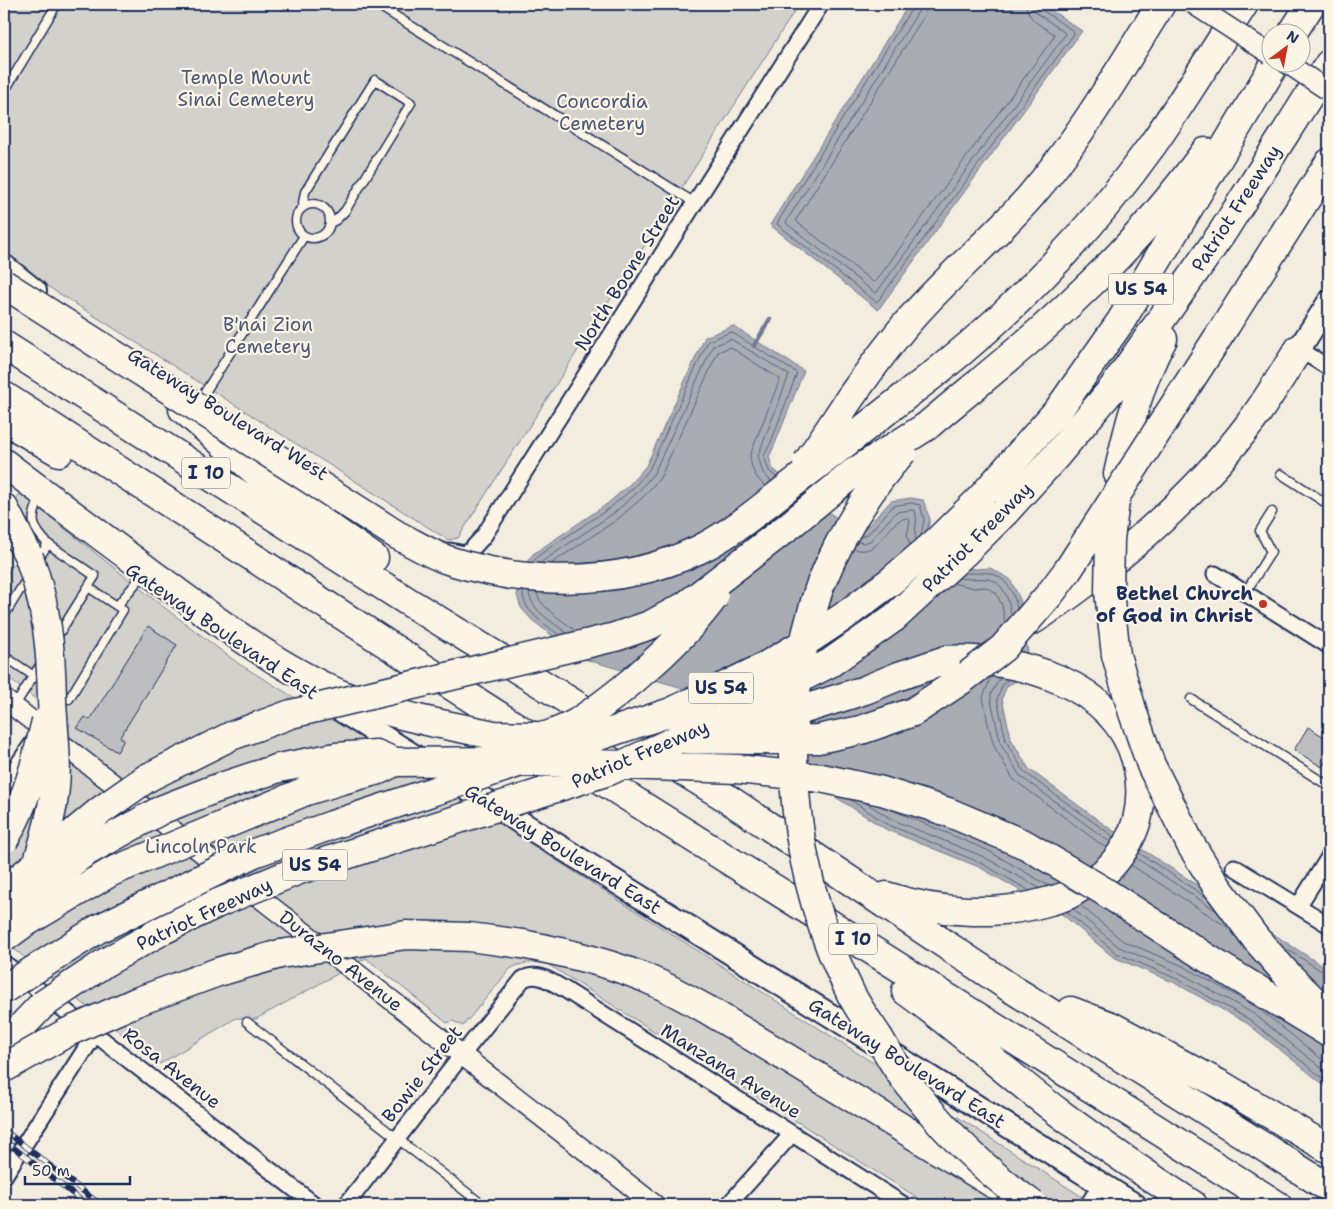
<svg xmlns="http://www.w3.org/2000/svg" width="1333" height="1209" viewBox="0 0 1333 1209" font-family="'Shantell Sans',sans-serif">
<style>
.green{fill:#d3d1cc;stroke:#778095}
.water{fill:#a9acb3;stroke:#707a91}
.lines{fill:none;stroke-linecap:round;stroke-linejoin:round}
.shore{stroke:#546180;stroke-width:1}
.stream{stroke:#707a91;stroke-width:4.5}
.building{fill:#bebec0;stroke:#1b2f5e}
.service-casing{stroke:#1b2f5e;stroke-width:11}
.minor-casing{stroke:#1b2f5e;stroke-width:19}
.tertiary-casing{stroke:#1b2f5e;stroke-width:22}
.secondary-casing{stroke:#1b2f5e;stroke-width:26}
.motorway-casing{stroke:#1b2f5e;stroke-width:31}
.service{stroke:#fcf5e5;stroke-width:8}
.minor{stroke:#fcf5e5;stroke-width:15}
.tertiary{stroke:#fcf5e5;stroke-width:19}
.secondary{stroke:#fcf5e5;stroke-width:22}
.motorway{stroke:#fcf5e5;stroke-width:28}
.rail-casing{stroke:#1b2f5e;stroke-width:5.5}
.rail{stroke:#fcf5e5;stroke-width:4;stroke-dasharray:11;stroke-linecap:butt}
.tertiary-bridge-casing{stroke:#1b2f5e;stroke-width:22;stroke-linecap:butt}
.motorway-bridge-casing{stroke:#1b2f5e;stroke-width:31;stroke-linecap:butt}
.tertiary-bridge{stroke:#fcf5e5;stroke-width:19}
.motorway-bridge{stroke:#fcf5e5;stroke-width:28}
.poi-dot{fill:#c8321e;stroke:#fcf5e5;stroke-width:2}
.labels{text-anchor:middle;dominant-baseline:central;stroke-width:4.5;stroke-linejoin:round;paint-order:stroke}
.shield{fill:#fcf5e5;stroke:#5e6a86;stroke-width:1}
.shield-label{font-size:18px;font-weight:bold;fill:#1b2f5e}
.park-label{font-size:19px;fill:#49587a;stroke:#fcf5e5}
.street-label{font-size:19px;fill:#1b2f5e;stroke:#fcf5e5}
.poi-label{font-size:19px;font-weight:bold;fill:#1b2f5e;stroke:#fcf5e5;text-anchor:end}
</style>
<rect width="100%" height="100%" fill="#f3ede0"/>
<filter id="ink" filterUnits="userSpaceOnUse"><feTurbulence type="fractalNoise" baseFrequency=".02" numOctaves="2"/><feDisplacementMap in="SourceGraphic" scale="10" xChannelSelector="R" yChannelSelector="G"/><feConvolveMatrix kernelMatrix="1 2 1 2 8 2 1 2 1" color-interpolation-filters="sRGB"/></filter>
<g filter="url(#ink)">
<path class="green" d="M4 4H799L458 538 448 540 33 277 4 251Z
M20 493 161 605 239 664 305 704 367 739 1095 1205H929L546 963C532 962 522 962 510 969L463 1026 453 1021 447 1023 366 958 256 1019 236 1018 160 1064 4 941V828L70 725 4 675V579L35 532 15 501Z"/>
<path class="water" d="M909 4H1042L1082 31 878 310 770 225Z
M733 326 804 371 775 444 769 457 773 469 824 509 853 529 862 532 891 501 911 498 923 500 930 519 926 536 965 568 976 569 990 568 1010 579 1020 599 1028 653 1018 680 1007 686 1002 698 1011 739 1029 769 1109 828 1329 970V1089L1248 1024 1175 983 1113 957 1063 915 979 867 887 830 837 798 782 747 676 686 581 658 532 620 521 608 517 595 524 565 533 554 607 504 630 484 646 466 705 337Z"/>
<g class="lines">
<path class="shore" d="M913 4 912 8 777 223 778 225 876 302 878 301 1074 34 1073 31 1042 10 1040 4
M920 4 918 12 786 222 787 224 875 293 877 292 1065 35 1064 32 1038 14 1034 9V4
M927 4 924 16 796 220 797 222 873 282 876 281 1054 37V34C1042 26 1027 20 1026 4
M860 537 867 535 893 506 911 503 920 505 924 519 921 536
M857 542 864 543 870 541 896 512 911 510 915 511C919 524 913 529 916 540
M854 549C883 558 885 520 907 518L910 520 907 536 910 545
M533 562 537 557 552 546 610 508 633 488 649 470 708 341 731 332 797 373 771 442 764 456 769 471 776 477
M540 563 614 513 638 492 654 473 713 346 731 339 789 375 758 456 763 473 771 481
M552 563 618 519 643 497 660 478 718 352 730 347 780 379 750 455C750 467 756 479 765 486
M965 573C972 574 984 572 989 573 1006 576 1015 594 1017 609
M959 578C969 580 977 578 987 579 1004 581 1009 601 1011 615
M953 583 974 588 986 587 996 593 1002 605 1005 623
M523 591C521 611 546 624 559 635
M529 592C530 610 554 623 567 633
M537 593C539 607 565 622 576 631
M991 677 983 697 988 724 994 746 1013 779 1106 848
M1000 678 991 694V701L1001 744 1020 776 1110 842
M1008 680 1003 684 997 699 1006 741 1024 772 1114 837
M849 799 889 825 981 863 1030 891
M866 803 893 820 984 857 1039 888
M890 809 987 850 1049 886
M1139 853 1206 897
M1136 858 1217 911
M1131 865 1229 928
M1080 905 1123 941 1183 966 1258 1008 1329 1065
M1073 909 1119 947 1180 973 1254 1014 1329 1074
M1067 912 1116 953 1177 979 1250 1020 1329 1083
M1282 946 1325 973 1329 974"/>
<path class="stream" d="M754 346 770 319"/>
</g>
<path class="building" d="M148 626 177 645 120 737 124 740 117 752 77 728 85 717 90 720Z
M1308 727 1326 738 1329 732V758L1322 767 1294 750Z"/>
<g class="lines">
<defs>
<path id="service" d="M376 4 695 203
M4 92 57 4
M296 221a17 17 0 1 1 34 0a17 17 0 1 1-34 0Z
M305 206 303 203 305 192 375 80 411 103 345 211 336 220 330 223
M202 397 304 236
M1281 474 1329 505
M39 501C29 521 33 528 48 544
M37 561 48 544 95 576 57 637
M1245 593 1271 552 1260 531 1272 512
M117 606 141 577
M4 616 29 575
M4 656 37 678
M58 692 69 699 123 610 88 587
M1191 699 1329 786
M14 707 42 662
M247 1022 483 1205"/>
<path id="minor" d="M1299 349 1329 368
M450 551 465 554 470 551 483 537 821 4
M1215 574 1329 646
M4 785 34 741
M1234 867 1329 925
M1299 905 1329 857
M4 963 315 1205
M4 1176 95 1034
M346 1205 462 1055 523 979C538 971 551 982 564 989L904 1205
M728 1205 792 1134
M1088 1205 1101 1184"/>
<path id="tertiary" d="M4 699 655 1205"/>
<path id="secondary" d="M4 266 35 291
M1299 349 1329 302
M321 698 1135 1205"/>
<path id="motorway" d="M1293 32 1311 4
M1226 325 1329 163
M4 345 407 601 722 795 1009 987 1329 1188
M4 396 430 672 540 742
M904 397C999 327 1084 240 1153 144 1185 98 1214 51 1244 4
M850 398C871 369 891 340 915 314 951 274 993 238 1029 198 1080 139 1120 69 1161 4
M183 409 283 495 374 558
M4 420 59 452
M927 426C979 382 1033 340 1082 292 1127 250 1168 202 1205 152
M4 463C55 502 107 540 159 579 220 623 282 671 352 699 379 710 408 717 436 723
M1118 474C1128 428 1140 380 1163 339
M981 498 1059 409 1121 321 1276 62
M4 508 29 557
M1005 512 1055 457 1113 388 1222 233 1329 64
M1031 621C1054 607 1075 591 1096 575 1154 530 1207 481 1251 422 1268 399 1283 373 1299 349
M579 766 1277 1205
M886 896C937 913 997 917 1050 901 1056 899 1062 898 1068 895 1074 892 1081 887 1087 883 1093 880 1101 876 1106 871 1120 858 1132 838 1137 820 1142 800 1141 779 1136 760 1114 683 1017 656 946 660
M1256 939 1285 972 1329 1016
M522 944C568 953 616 964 659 984 676 992 691 1001 708 1010L994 1184
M1221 967 1329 1033
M906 991C959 1029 1006 1073 1058 1112 1102 1145 1147 1175 1193 1205
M1071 1011 1111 1026 1223 1086 1329 1149
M4 1045 42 1005"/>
</defs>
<use href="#service" class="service-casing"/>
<use href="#minor" class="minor-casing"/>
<use href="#tertiary" class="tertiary-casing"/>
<use href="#secondary" class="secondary-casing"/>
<use href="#motorway" class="motorway-casing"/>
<use href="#service" class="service"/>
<use href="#minor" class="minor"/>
<use href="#tertiary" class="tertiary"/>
<use href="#secondary" class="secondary"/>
<use href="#motorway" class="motorway"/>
<defs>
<path id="rail" d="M4 1130 101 1205
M4 1140 87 1205"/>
</defs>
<use href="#rail" class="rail-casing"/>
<use href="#rail" class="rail"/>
<defs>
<path id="tertiary-bridge" d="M1193 4 1270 54
M1285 62 1329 91"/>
<path id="motorway-bridge" d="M4 284 397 535C413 543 429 553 445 559 467 567 489 571 511 575 577 584 640 578 700 549 732 533 759 510 787 488 826 458 865 428 904 397
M903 451C867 491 840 536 820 586 816 597 813 609 810 620 776 740 795 883 851 994 859 1010 870 1024 879 1038 887 1052 895 1066 904 1078 940 1127 984 1170 1033 1205
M807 463 850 398
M1115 502 1110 539 1109 592 1116 655 1133 713 1151 765 1191 845 1216 885 1256 939
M29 557C47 607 51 647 52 699 53 729 58 758 55 787 53 813 44 840 37 865
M436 723 494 735 576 737
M732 732 865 690 899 676 946 660
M549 735C560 731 571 727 581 720 625 690 683 640 714 597
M686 739 759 740 818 739 861 730 913 712 963 679 1003 648 1050 594 1068 570 1226 325
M4 840C26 804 36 762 46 721
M4 891 100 811 147 778 231 736 291 714 615 637 650 625 685 606 789 526 853 473 927 426
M4 914 84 853 163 809 212 790 279 768 336 757 376 754 395 762 508 761 737 769 821 778 882 791 948 812 1026 845 1102 890 1221 967
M4 938 23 924 111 872 306 791 342 780 379 770 395 762
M4 989 98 929 254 853 332 825 671 712 760 669 796 648 843 617 891 581 933 545 981 498
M42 1005 106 962 163 930 218 903 299 870 609 771 721 719 830 663 895 617 964 553 1005 512
M4 1068 68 1032 136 1002 218 972 280 954 406 935 469 937 522 944"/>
</defs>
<use href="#tertiary-bridge" class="tertiary-bridge-casing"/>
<use href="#motorway-bridge" class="motorway-bridge-casing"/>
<use href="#tertiary-bridge" class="tertiary-bridge"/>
<use href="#motorway-bridge" class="motorway-bridge"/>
</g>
</g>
<circle class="poi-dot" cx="1263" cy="604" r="5"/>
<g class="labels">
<g class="shield">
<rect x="1108.5" y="273.5" width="65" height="31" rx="4"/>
<rect x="182" y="457.5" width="48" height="31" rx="4"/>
<rect x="688.5" y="672.5" width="65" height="31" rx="4"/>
<rect x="282.5" y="849.5" width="65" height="31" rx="4"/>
<rect x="829" y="923.5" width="48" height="31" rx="4"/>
</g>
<g class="shield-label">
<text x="1141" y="289">US 54</text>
<text x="206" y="473">I 10</text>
<text x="721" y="688">US 54</text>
<text x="315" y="865">US 54</text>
<text x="853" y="939">I 10</text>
</g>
<g class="park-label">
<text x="246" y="77">Temple Mount<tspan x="246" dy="22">Sinai Cemetery</tspan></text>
<text x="602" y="101">Concordia<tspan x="602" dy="22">Cemetery</tspan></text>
<text x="268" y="324">B'nai Zion<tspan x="268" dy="22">Cemetery</tspan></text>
<text x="201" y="846">Lincoln Park</text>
</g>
<g class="street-label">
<text transform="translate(1236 208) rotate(-57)">Patriot Freeway</text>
<text transform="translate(627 273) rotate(-58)">North Boone Street</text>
<text transform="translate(228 414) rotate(32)">Gateway Boulevard West</text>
<text transform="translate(977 537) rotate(-45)">Patriot Freeway</text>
<text transform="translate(222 631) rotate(34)">Gateway Boulevard East</text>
<text transform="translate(640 754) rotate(-23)">Patriot Freeway</text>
<text transform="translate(563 849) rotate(32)">Gateway Boulevard East</text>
<text transform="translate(204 914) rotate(-25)">Patriot Freeway</text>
<text transform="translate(341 961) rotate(38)">Durazno Avenue</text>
<text transform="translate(907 1063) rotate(32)">Gateway Boulevard East</text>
<text transform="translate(172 1068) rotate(38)">Rosa Avenue</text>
<text transform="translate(731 1071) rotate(32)">Manzana Avenue</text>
<text transform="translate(422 1074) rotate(-52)">Bowie Street</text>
</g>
<g class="poi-label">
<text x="1253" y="593">Bethel Church<tspan x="1253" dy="22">of God in Christ</tspan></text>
</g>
</g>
<rect width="1333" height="1209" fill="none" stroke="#fcf5e5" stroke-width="20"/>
<rect x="10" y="10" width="1313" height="1189" fill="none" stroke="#1b2f5e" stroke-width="2" filter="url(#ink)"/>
<g transform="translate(1286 48) rotate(32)"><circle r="24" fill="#fcf5e5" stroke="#a2a6af"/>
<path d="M0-4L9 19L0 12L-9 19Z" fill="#c8321e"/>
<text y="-8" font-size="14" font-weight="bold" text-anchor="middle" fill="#1b2f5e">N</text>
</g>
<path d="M25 1176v8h105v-8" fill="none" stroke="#1b2f5e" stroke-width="2.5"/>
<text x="32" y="1176" font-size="15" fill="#1b2f5e" stroke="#fcf5e5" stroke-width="4" paint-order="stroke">50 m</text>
</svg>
